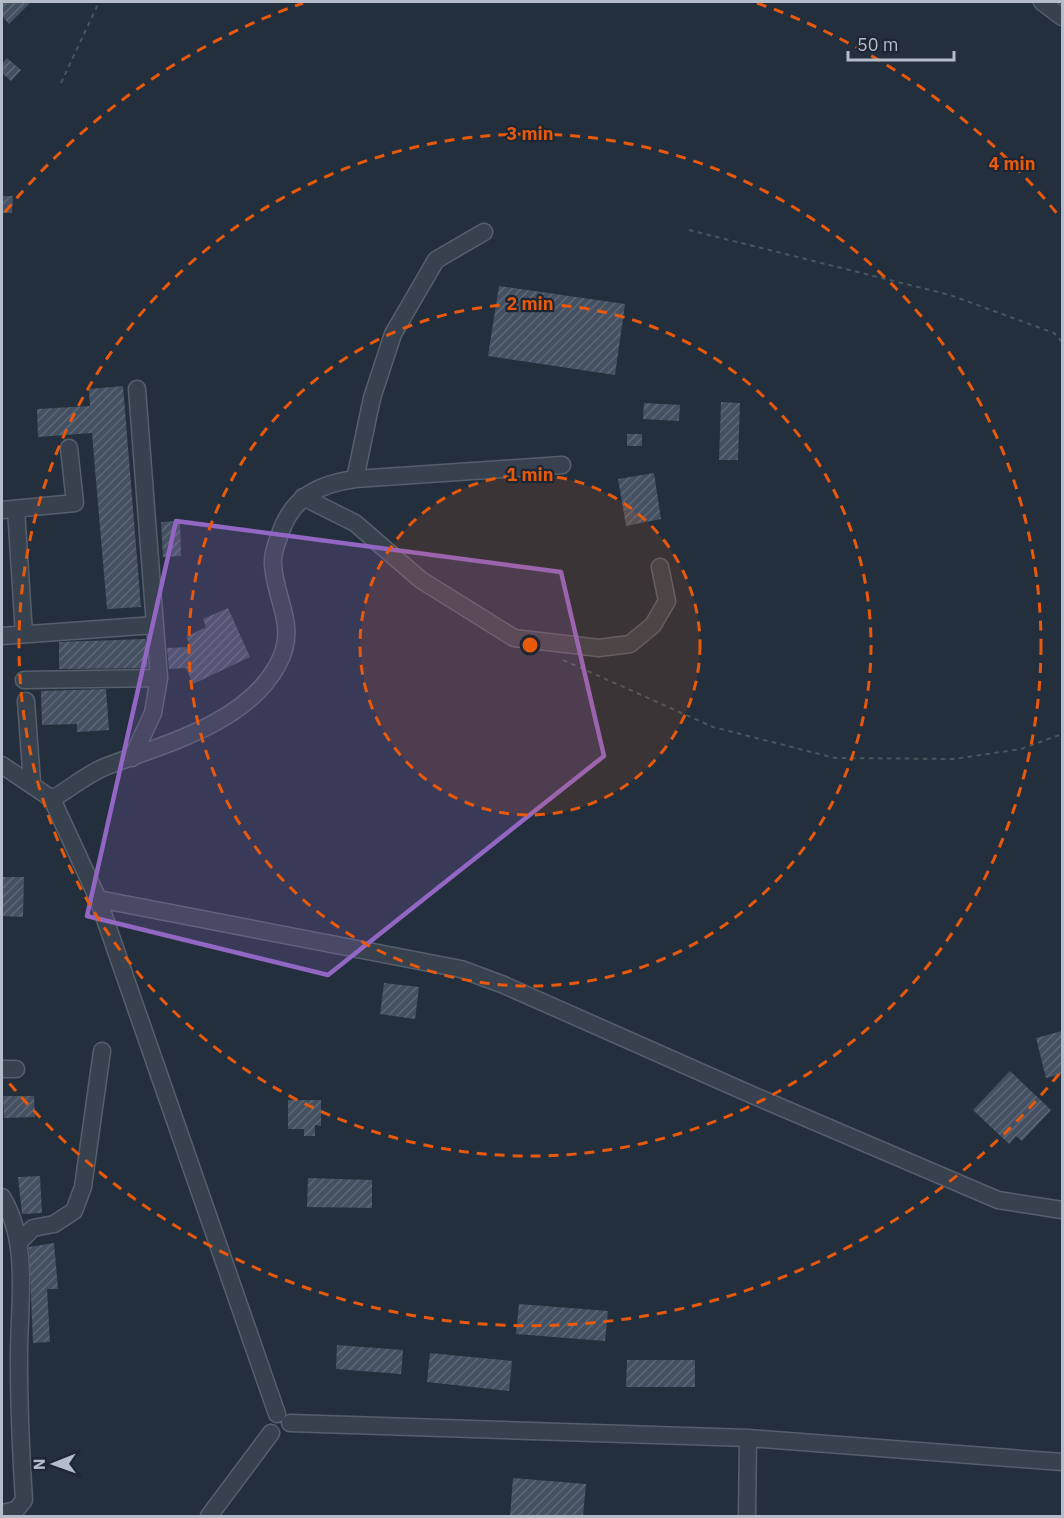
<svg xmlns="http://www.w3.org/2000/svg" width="1064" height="1518" viewBox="0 0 1064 1518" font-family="'IBM Plex Sans',sans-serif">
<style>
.building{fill:url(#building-hatch)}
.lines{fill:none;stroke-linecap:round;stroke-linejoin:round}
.minor-casing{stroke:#565f6c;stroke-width:19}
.path{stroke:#44595c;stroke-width:2;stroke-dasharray:4.5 4.5;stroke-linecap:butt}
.minor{stroke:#38414e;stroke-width:16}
.marked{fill:#9266c3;fill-opacity:0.2;stroke:#9266c3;stroke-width:4.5;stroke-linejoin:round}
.ring{fill:none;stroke:#e8590c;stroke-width:3;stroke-dasharray:10 8}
.centre{fill:#e8590c;stroke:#1d2633;stroke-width:3}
.ring-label{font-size:18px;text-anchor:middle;font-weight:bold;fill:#e8590c;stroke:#1d2633;stroke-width:4.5;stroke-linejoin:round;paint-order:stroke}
</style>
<defs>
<pattern id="building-hatch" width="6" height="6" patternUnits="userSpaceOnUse" patternTransform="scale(1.5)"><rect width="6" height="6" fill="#455162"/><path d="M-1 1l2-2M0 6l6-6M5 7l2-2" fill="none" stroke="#5d6877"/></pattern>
</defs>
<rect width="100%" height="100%" fill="#242f3e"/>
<path class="building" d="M2 2H31L9 24 2 16Z
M7 58 21 70 11 81 2 73V64Z
M2 196H13L12 213H2Z
M499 286 625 304 615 375 488 356Z
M123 386 141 607 107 609 92 433 38 437 37 409 90 406 89 389Z
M721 402 740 403 738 460H719Z
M644 403 680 405 679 421 643 419Z
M627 434H642V446H627Z
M654 473 661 519 626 526 618 479Z
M180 521 181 556 163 557 161 522Z
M228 608 250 657 193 684 186 668 169 669 167 648 191 647 186 637 206 627 203 619Z
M146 639 148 668 59 669V642Z
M106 689 109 730 77 732V724L42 725 41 691Z
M2 877H24L23 917 2 916Z
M384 983 419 987 415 1019 380 1014Z
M1062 1031V1074L1046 1078 1036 1038Z
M1010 1071 1051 1110 1022 1141 1016 1136 1009 1144 973 1110Z
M3 1096H34L35 1117 4 1118Z
M288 1100H321V1126L315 1125V1136H304V1129H288Z
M40 1176 42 1213 22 1214 18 1177Z
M308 1178 372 1180V1208L307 1207Z
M54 1243 58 1289H47L50 1342 33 1343 29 1247Z
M519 1304 608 1311 605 1341 516 1334Z
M337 1345 403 1350 401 1374 336 1369Z
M430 1353 512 1361 509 1391 427 1382Z
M627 1360H695V1387H626Z
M513 1478 586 1484 583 1516H510Z"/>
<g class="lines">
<defs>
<path id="minor" d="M1042 2 1062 17
M355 479 372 398 393 334 436 260 484 232
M303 497 355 523 421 580 514 638 599 648 630 644 653 625 667 601 660 567
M16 509 24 634
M2 510 75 503 69 448
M2 636 155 625
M24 680 159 678
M26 701 32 783
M132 758 153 713 159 678 137 389
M2 765 52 799 98 899 277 1414
M52 799C70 789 88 773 107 766 164 744 245 724 277 666 299 627 276 604 273 565 272 555 276 544 280 534 292 497 319 484 355 479L562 465
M98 899 461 969 504 985 750 1094 998 1200 1062 1210
M2 1069H16
M2 1197C31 1244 18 1308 19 1362 19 1408 21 1454 24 1500L16 1510 2 1513
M18 1243 33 1228 54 1224 74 1211 83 1187 102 1051
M290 1423 748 1438 1062 1462
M209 1516 271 1433
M747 1516 748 1438"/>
</defs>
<use href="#minor" class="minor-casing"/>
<path class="path" d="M61 83 99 2
M689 230 950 295 1054 333 1062 342
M563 660 713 727 835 758 954 759 1021 749 1062 734"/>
<use href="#minor" class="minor"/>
</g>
<path class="marked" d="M176 521 561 572 604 756 328 975 87 916Z"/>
<circle cx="530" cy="645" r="170" fill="#e8590c" fill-opacity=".12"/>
<g class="ring">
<circle cx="530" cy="645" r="170"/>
<circle cx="530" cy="645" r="341"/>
<circle cx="530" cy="645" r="511"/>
<path d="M1059 1074A681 681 0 0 1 5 1078M5 212A681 681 0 0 1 303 3M757 3A681 681 0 0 1 1059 216"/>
</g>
<circle cx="530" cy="645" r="9" class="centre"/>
<g class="ring-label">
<text x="530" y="140">3 min</text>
<text x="1012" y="170">4 min</text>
<text x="530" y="310">2 min</text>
<text x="530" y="481">1 min</text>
</g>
<rect width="1064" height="1518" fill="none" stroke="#b4bcc9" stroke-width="6"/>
<g transform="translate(54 1464) rotate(269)" stroke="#1d2633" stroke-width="4.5" paint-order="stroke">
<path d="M0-4.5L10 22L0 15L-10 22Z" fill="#b4bcc9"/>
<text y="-9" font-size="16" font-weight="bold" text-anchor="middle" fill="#b4bcc9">N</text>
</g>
<path d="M848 51v9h106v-9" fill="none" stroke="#b4bcc9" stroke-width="3"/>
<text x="857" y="51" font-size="18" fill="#b4bcc9" stroke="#1d2633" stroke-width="4.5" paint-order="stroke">50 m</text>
</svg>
